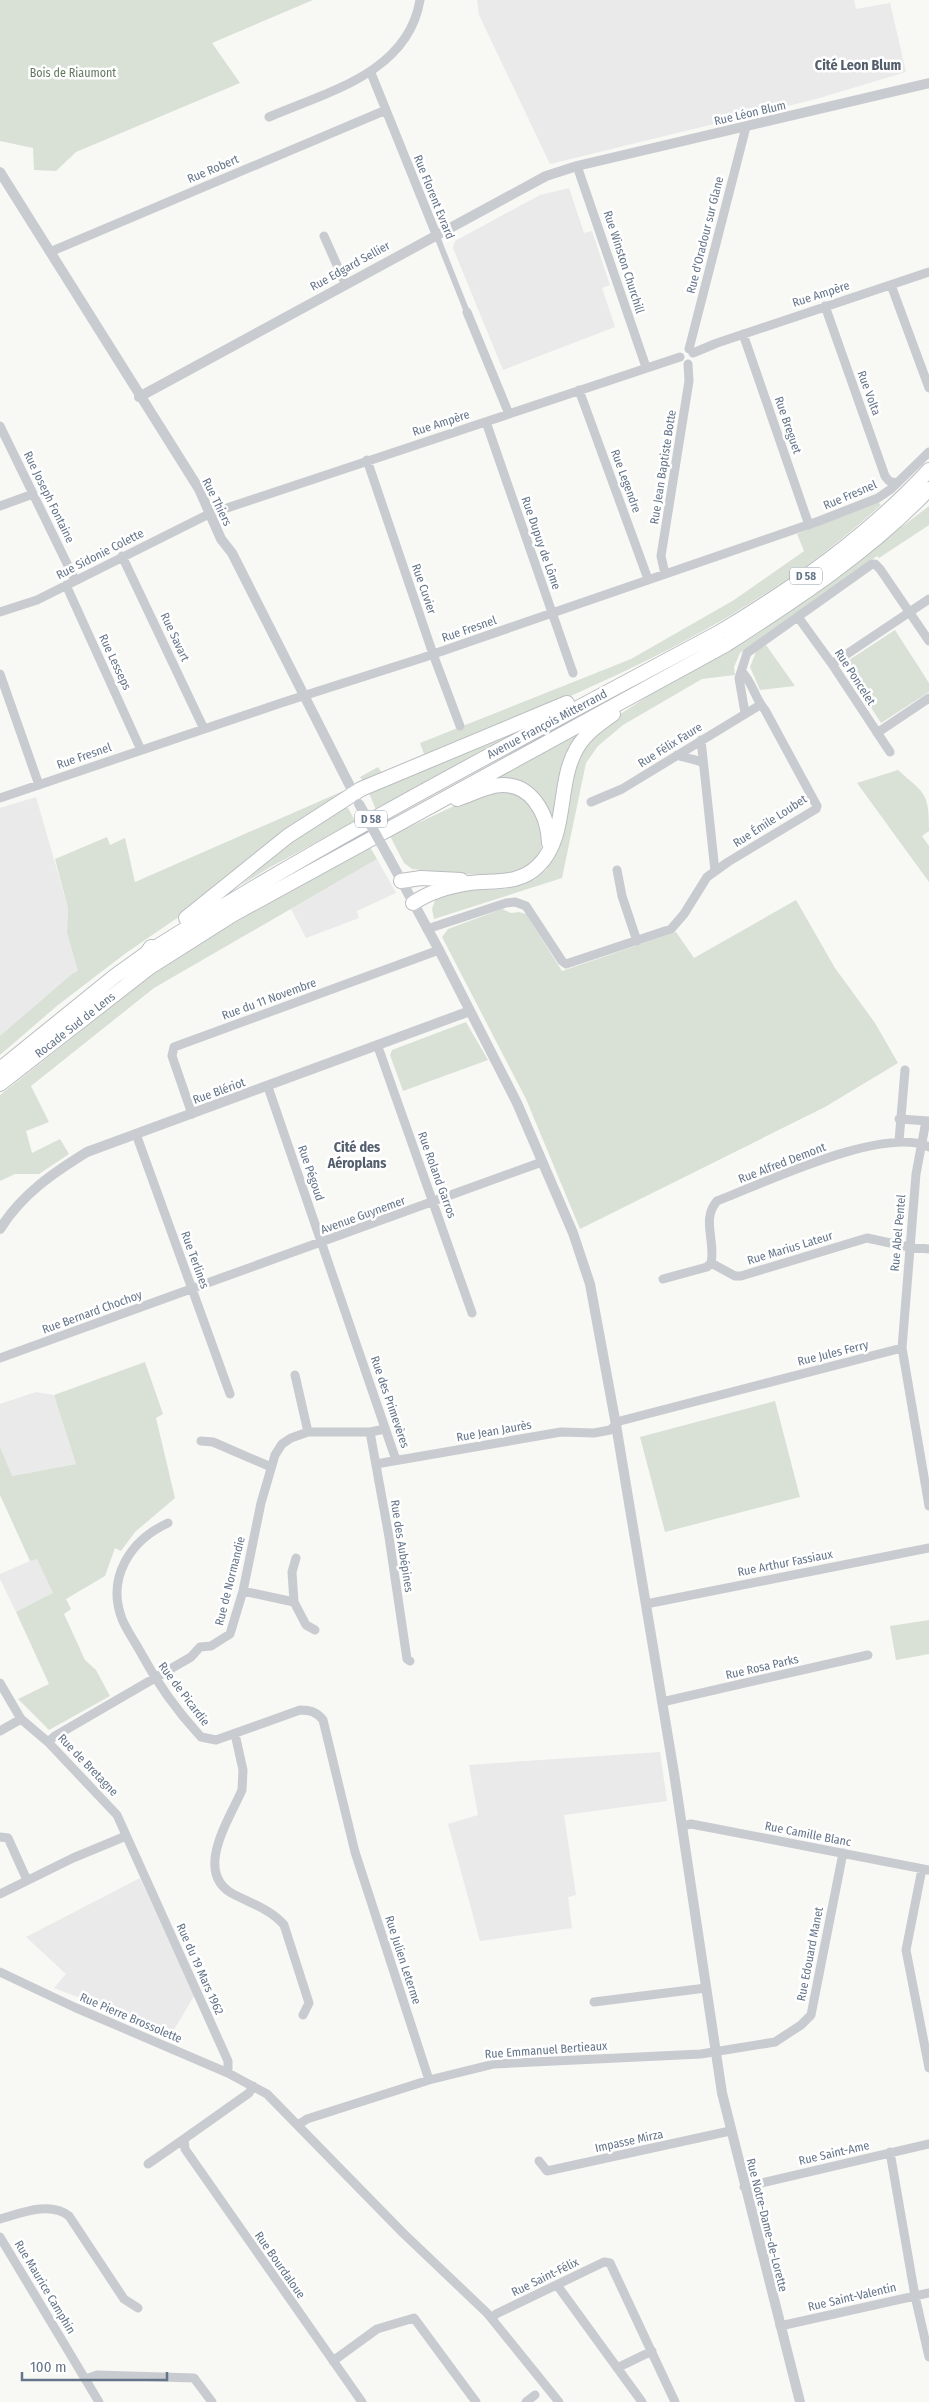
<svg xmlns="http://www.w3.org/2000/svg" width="929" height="2402" viewBox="0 0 929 2402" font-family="'Fira Sans Condensed',sans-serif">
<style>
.built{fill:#e9eae9}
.green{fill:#d9e1d6}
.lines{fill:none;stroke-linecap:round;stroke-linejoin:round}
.trunk-casing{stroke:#babdc1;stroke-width:16}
.pedestrian{stroke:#c8cbcf;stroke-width:6}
.minor{stroke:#c8cbcf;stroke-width:9}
.tertiary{stroke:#c8cbcf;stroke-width:10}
.trunk{stroke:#fff;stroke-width:14}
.tertiary-bridge{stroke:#c8cbcf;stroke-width:10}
.labels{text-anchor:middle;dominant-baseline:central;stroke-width:5;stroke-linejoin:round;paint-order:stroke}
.shield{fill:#fff;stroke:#939eac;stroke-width:1}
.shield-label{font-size:11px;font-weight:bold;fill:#657589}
.park-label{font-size:12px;fill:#637a61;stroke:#fff}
.street-label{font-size:12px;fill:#657589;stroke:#fff}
.neighbourhood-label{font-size:14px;font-weight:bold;fill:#545f6d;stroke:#fff}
</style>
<rect width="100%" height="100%" fill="#f8f8f5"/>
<path class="built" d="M477 0H854L856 9 890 3 906 72 816 99 550 164 479 15Z
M569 188 584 233 592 231 610 285 602 288 615 327 503 370 453 248 455 241 540 195Z
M36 797 68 908 67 933 80 977 0 1046V808Z
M377 859 396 893 357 911 359 918 306 938 291 909Z
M36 1392 54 1395 76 1464 11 1476 0 1447V1404Z
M37 1558 54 1594 16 1612 0 1579V1574Z
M660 1752 667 1801 564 1815 576 1895 568 1897 572 1928 480 1941 448 1824 478 1815 469 1765Z
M140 1878 194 1996 172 2033 54 1988 66 1974 26 1937Z"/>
<path class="green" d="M0 0H313L212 43 240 83 76 152 56 171 34 170 33 148 0 141Z
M877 501 881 505C731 642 547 706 363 782L360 777 378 767 382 773 424 754 420 743 631 659 734 600 804 551 797 534Z
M929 506V525L879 558 877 556 740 653 734 667 735 675 702 679 623 725 598 746 586 763 562 878 434 919 432 909 437 895 447 891 506 889 535 879 546 870 557 850 577 757 599 728 651 694 729 649 818 591Z
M895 630 929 683V692L881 723 843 664Z
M766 645 795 686 760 690 750 667 756 652Z
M518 730 519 733 376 810 369 793 387 783Z
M580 731 582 733 554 821H550L546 811 495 782 494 777Z
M898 770C925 794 929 792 929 831L922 836 929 846V882L857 783Z
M343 791V794L186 912 126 953 58 1005 0 1055V1036L72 974 78 971 67 933 68 908 55 859 107 837 110 845 125 838 135 882Z
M493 792C533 790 545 819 541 854 537 858 532 864 527 867 504 881 439 872 412 869L404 863 390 836 467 800Z
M344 808H348L355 821 267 869 240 886 294 838Z
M370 847 377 859 154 988 31 1086 49 1122 26 1131 32 1153 60 1139 69 1154 39 1174H15L0 1181V1095L152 975 218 932Z
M796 900 835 968 875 1023 898 1063 825 1107 580 1229 526 1099 442 937 448 929 502 909 511 913 519 912 526 914 562 971 676 932 694 958Z
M466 1022 488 1060 403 1091 390 1055 392 1050Z
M145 1362 163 1414 156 1418 175 1498 135 1532 121 1551 115 1548 105 1576 66 1599 71 1609 64 1614 85 1660 96 1670 110 1696 49 1730 18 1699 49 1684 16 1612 53 1593 37 1559 30 1561 0 1495V1447L12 1476 76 1464 54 1395Z
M775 1401 800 1497 665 1532 640 1437Z
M929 1620V1654L896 1660 890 1626Z"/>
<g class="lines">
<defs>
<path id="trunk" d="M457 799C469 795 481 789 494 786 530 779 548 813 549 843
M401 881 421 878 461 880
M413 903C431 891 449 886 470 883 494 880 519 885 538 866 569 836 556 783 577 748 586 733 599 724 613 714
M186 918 288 836 361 789 567 703
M147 953C332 836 526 736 718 633 795 587 868 536 929 470
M0 1069 115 976 147 953 151 947
M0 1084 150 967 232 915 727 644C798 598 870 551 929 489"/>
</defs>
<use href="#trunk" class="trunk-casing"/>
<path class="pedestrian" d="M436 234 467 312"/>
<path class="minor" d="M371 73 436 234
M269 117C327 92 408 73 420 0
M577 166 646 367
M324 236 345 283
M50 252 386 110
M891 285 929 388
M825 306 885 476 889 481 897 483
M467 312 509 414
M743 334 809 525
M689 349 746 127
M693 353 717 343 929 272
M579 390 648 579
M486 422 573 673
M0 426 75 580
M367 460 433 654 460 726
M0 506 33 494
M122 556 204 729
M665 574 661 556 689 381 688 364
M66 585 141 750
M0 612 37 600 209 514 680 357
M798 617 832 664 890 752
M832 664 929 599
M0 674 39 785
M745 713 739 678 747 653 872 564H875L880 569 929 641
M877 733 929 698
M701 740 715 871
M677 755C686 759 694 758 703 763
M0 798 281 703 422 658 819 521 878 498 891 489 929 452
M591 802 622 789 760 705
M617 870 622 896 637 941
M427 929 506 903 515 902 526 906 562 961 566 964 671 929 684 914 707 877 728 862 816 809 817 806 765 710C755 699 753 683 742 672
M378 1047 472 1313
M268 1087 396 1460
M192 1114 172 1056 174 1047 439 950
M899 1119 929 1121
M926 1121 916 1174 902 1348 929 1506
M136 1134 230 1394
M899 1141 905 1070
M711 1263C716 1242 701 1219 717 1201 764 1183 884 1125 929 1147
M711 1263 735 1276H741L867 1238 909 1247 929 1249
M663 1279 707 1267 711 1263
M0 1358 542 1162
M295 1375 308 1432H370L385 1429
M370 1432 389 1537 407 1659 410 1661
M201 1441 213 1442 271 1467
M376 1464 561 1432 594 1433 610 1430 620 1421 902 1348
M168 1523C131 1540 106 1577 122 1619 127 1631 135 1642 141 1653 157 1683 177 1711 201 1737L216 1740 300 1710C310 1710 317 1712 323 1720L355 1852 429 2080
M243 1591 294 1602 306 1625 315 1630
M294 1602 292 1572 296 1558
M646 1604 929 1548
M0 1683 21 1719 48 1742 117 1815 228 2061V2073
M662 1702 868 1655
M0 1731 21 1719
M235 1734 243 1770 242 1790C229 1820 192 1874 235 1895 253 1904 271 1910 284 1925L309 2003 303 2015
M48 1742 55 1736 191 1657 200 1647 211 1646 230 1634 243 1591 261 1503 275 1455 282 1444 291 1438 308 1432
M682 1826 691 1824 707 1827 929 1870
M0 1837 8 1838 27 1880
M922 1869 906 1950 929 2068
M0 1894 73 1858 126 1836
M0 1972 74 2007 228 2073 267 2094 403 2233 487 2313 559 2402
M594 2002 706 1988
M253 2086 249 2093 184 2139 185 2149 362 2402
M298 2125 307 2119 429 2080 494 2064 701 2054 775 2042 801 2025 811 2015 843 1853
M890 2152 915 2296 929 2357
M539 2161 547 2171 730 2131
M148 2164 184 2139
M744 2187 929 2144
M0 2219C21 2213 50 2201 69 2216L124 2299 138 2308
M0 2237 99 2402
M557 2285 642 2402
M492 2318 496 2314 604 2262 610 2263 675 2402
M780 2326 929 2293
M333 2361 377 2329 414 2318 476 2402
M617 2368 652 2351
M86 2379 97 2375 194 2378 212 2402
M526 2402 535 2395"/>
<path class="tertiary" d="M0 172 199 489 221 539 232 553 356 798
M139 397 546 176 577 166 929 83
M388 856 439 950 517 1103 573 1233 590 1284 616 1425 674 1773 722 2093 800 2402
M0 1229C22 1194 53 1173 87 1152L470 1011"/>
<use href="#trunk" class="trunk"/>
<path class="tertiary-bridge" d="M359 804 388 856"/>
</g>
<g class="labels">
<g class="shield">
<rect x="790" y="567.5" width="32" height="17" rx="4"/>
<rect x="355" y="810.5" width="32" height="17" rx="4"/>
</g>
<g class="shield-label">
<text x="806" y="576">D 58</text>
<text x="371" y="819">D 58</text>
</g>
<g class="park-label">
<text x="73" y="73">Bois de Riaumont</text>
</g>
<g class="street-label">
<text transform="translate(750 113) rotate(-13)">Rue Léon Blum</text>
<text transform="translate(213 169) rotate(-23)">Rue Robert</text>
<text transform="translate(434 197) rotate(68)">Rue Florent Evrard</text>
<text transform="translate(705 235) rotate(-76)">Rue d'Oradour sur Glane</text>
<text transform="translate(624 262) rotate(72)">Rue Winston Churchill</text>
<text transform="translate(350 266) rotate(-29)">Rue Edgard Sellier</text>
<text transform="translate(821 294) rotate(-18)">Rue Ampère</text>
<text transform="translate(869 393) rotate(70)">Rue Volta</text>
<text transform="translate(441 423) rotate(-18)">Rue Ampère</text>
<text transform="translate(788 425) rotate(71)">Rue Breguet</text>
<text transform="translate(663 467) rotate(-81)">Rue Jean Baptiste Botte</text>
<text transform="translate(626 481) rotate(70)">Rue Legendre</text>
<text transform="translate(850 495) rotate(-23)">Rue Fresnel</text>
<text transform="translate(49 497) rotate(64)">Rue Joseph Fontaine</text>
<text transform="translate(217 502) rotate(64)">Rue Thiers</text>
<text transform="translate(541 543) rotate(71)">Rue Dupuy de Lôme</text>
<text transform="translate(100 554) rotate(-27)">Rue Sidonie Colette</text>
<text transform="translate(424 589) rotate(71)">Rue Cuvier</text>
<text transform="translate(469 629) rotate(-19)">Rue Fresnel</text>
<text transform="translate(175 637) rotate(65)">Rue Savart</text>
<text transform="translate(115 662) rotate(65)">Rue Lesseps</text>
<text transform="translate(855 677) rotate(57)">Rue Poncelet</text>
<text transform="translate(547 724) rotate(-28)">Avenue François Mitterrand</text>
<text transform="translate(670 745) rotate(-32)">Rue Félix Faure</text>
<text transform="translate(84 756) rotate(-19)">Rue Fresnel</text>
<text transform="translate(770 821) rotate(-33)">Rue Émile Loubet</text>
<text transform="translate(269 999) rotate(-20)">Rue du 11 Novembre</text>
<text transform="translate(75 1025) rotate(-38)">Rocade Sud de Lens</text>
<text transform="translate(219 1091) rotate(-20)">Rue Blériot</text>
<text transform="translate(782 1163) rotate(-21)">Rue Alfred Demont</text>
<text transform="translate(311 1173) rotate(71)">Rue Pégoud</text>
<text transform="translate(437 1175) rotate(70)">Rue Roland Garros</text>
<text transform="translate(363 1215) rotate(-20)">Avenue Guynemer</text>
<text transform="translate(898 1233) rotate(-85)">Rue Abel Pentel</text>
<text transform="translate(790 1248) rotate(-17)">Rue Marius Lateur</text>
<text transform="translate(195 1260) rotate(70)">Rue Terlines</text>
<text transform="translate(92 1312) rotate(-20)">Rue Bernard Chochoy</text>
<text transform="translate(833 1353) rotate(-14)">Rue Jules Ferry</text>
<text transform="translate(390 1402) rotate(71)">Rue des Primevères</text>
<text transform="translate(494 1431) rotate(-10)">Rue Jean Jaurès</text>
<text transform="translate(402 1546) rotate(81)">Rue des Aubépines</text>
<text transform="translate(785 1563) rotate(-11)">Rue Arthur Fassiaux</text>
<text transform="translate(230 1581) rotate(-76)">Rue de Normandie</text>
<text transform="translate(762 1667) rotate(-13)">Rue Rosa Parks</text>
<text transform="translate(184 1694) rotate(53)">Rue de Picardie</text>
<text transform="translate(88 1765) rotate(46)">Rue de Bretagne</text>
<text transform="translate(808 1834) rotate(11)">Rue Camille Blanc</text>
<text transform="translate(810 1954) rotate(-79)">Rue Edouard Manet</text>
<text transform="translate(403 1960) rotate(72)">Rue Julien Leterme</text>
<text transform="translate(200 1969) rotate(66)">Rue du 19 Mars 1962</text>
<text transform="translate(131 2018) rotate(23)">Rue Pierre Brossolette</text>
<text transform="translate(546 2050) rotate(-4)">Rue Emmanuel Bertieaux</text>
<text transform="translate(629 2141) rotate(-12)">Impasse Mirza</text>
<text transform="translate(834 2153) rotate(-13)">Rue Saint-Ame</text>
<text transform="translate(767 2225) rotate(76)">Rue Notre-Dame-de-Lorette</text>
<text transform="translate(280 2265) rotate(55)">Rue Bourdaloue</text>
<text transform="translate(545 2277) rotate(-26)">Rue Saint-Félix</text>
<text transform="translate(45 2287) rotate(59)">Rue Maurice Camphin</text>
<text transform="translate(852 2297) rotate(-13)">Rue Saint-Valentin</text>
</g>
<g class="neighbourhood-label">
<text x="858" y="65">Cité Leon Blum</text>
<text x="357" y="1147">Cité des<tspan x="357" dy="16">Aéroplans</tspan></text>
</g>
</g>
<path d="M22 2372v8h145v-8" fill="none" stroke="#657589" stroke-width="2.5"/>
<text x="30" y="2372" font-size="15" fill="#657589" stroke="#ffffff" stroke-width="4" paint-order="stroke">100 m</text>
</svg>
